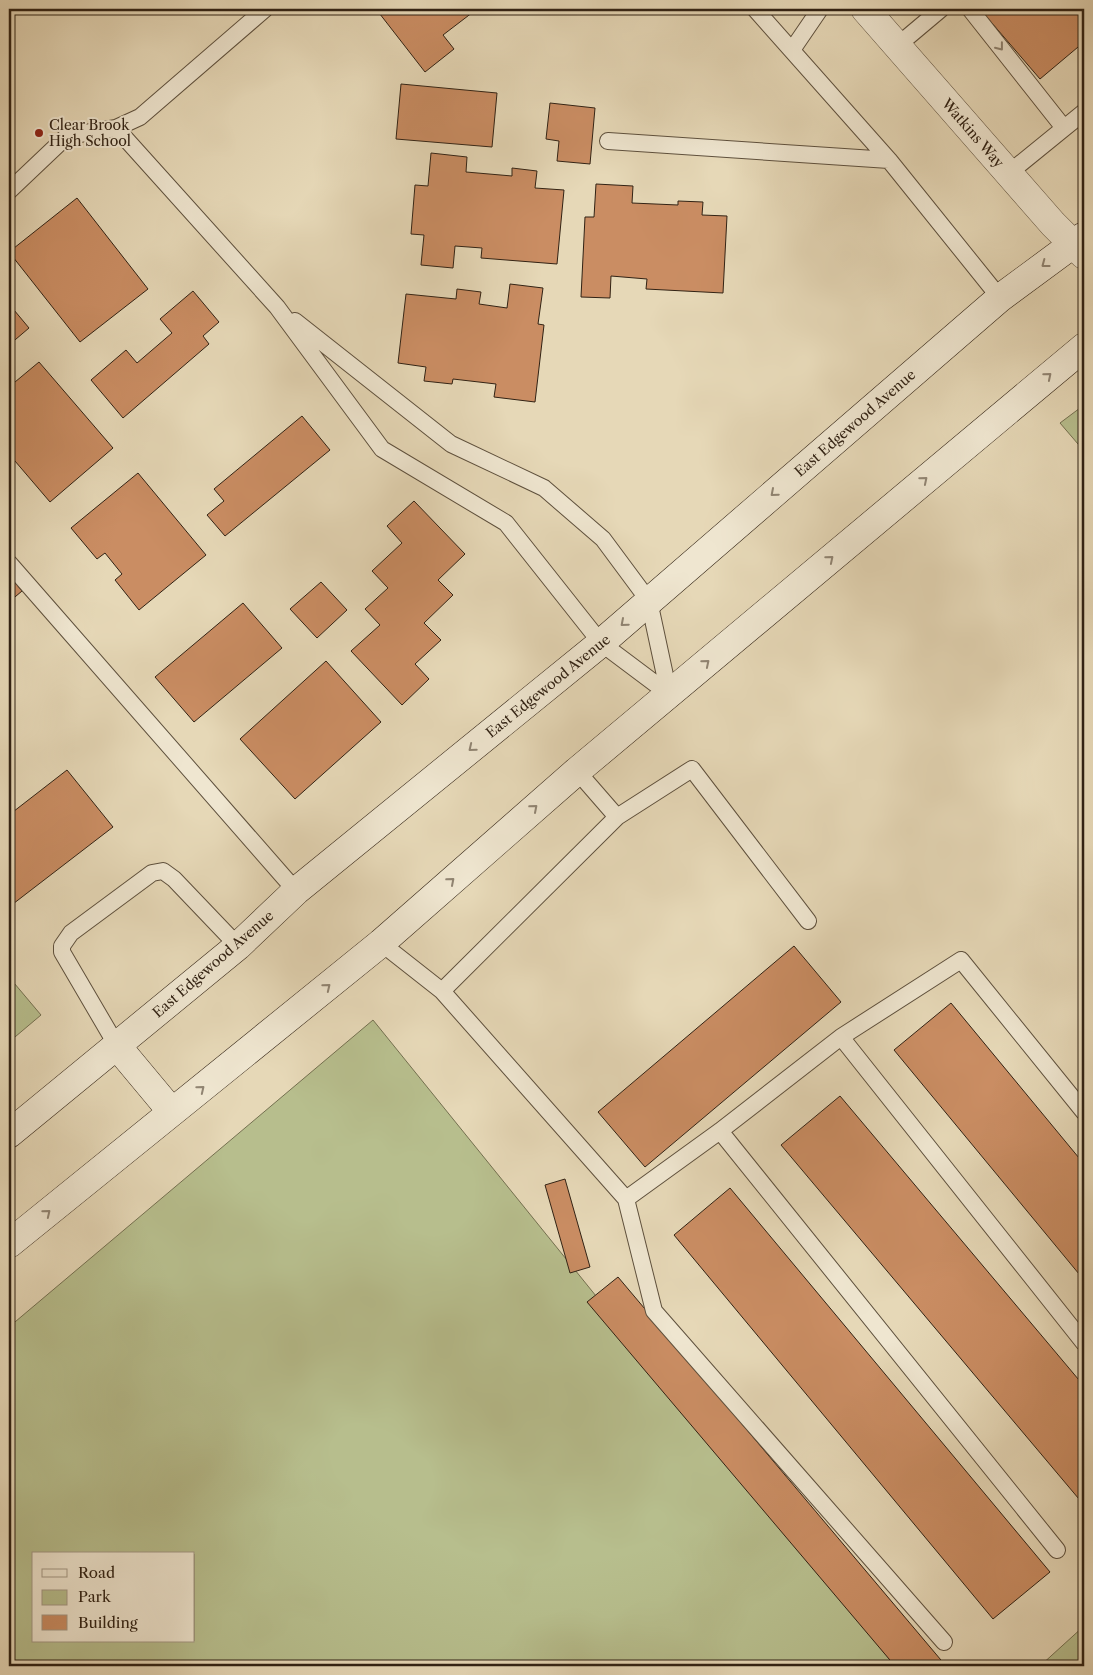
<svg xmlns="http://www.w3.org/2000/svg" width="1093" height="1675" viewBox="0 0 1093 1675" font-family="'Libre Caslon Text',serif">
<style>
.green{fill:#b7be8d;stroke:#747050;fill-rule:evenodd}
.building{fill:#ca8d63;stroke:#312214}
.lines{fill:none;stroke-linecap:round;stroke-linejoin:round}
.service-casing{stroke:#5e503d;stroke-width:18}
.minor-casing{stroke:#5e503d;stroke-width:29}
.secondary-casing{stroke:#312214;stroke-width:29}
.service{stroke:#efe6d0;stroke-width:16}
.minor{stroke:#efe6d0;stroke-width:28}
.secondary{stroke:#efe6d0;stroke-width:28}
.oneway{stroke:#908472}
.poi-dot{fill:#8f2418;stroke:#efe6d0;stroke-width:2}
.labels{text-anchor:middle;dominant-baseline:central;stroke-width:4;stroke-linejoin:round;paint-order:stroke}
.poi-label{font-size:14px;fill:#312214;stroke:#efe6d0;text-anchor:start}
.street-label{font-size:14px;fill:#312214;stroke:#efe6d0}
</style>
<rect width="100%" height="100%" fill="#e6d8b7"/>
<filter id="stains"><feTurbulence type="fractalNoise" baseFrequency=".004" numOctaves="4"/><feColorMatrix values="0 0 0 0 .2 0 0 0 0 .09 0 0 0 0 .02 0 0 0 .5 -.17"/></filter>
<radialGradient id="worn" r=".72"><stop offset=".6" stop-color="#630" stop-opacity="0"/><stop offset="1" stop-color="#630" stop-opacity=".3"/></radialGradient>
<path class="green" d="M1084 405V451L1060 423Z
M9 977 41 1015 9 1042Z
M373 1020 895 1666H9V1327ZM34 1554H194V1641H34Z
M1084 1626V1666H1040Z"/>
<path class="building" d="M376 9H477L443 35 454 49 425 72Z
M992 9H1084V42L1040 79 985 15Z
M401 84 497 93 492 147 396 139Z
M550 103 595 108 590 164 557 161 559 141 546 139Z
M431 153 467 157 466 172 512 176V168L537 171 535 188 564 190 557 264 481 258 482 248 455 246 453 268 421 265 424 235 411 234 415 185 428 186Z
M596 184 633 186 632 203 678 205V201L703 202 702 215 727 216 723 293 646 289 647 279 611 276 610 298 581 297 585 217H594Z
M77 198 148 289 80 342 9 252Z
M510 284 543 288 538 324 544 325 535 402 494 397 496 384 453 379 452 384 424 381 426 367 398 363 406 294 456 299 457 289 481 292 479 304 507 308Z
M193 291 219 322 203 336 209 344 123 418 91 380 126 350 137 363 172 333 160 319Z
M9 304 29 328 9 345Z
M39 362 113 448 50 502 9 454V387Z
M302 416 330 450 225 536 207 515 224 501 214 489Z
M138 473 206 555 139 610 115 580 122 574 105 553 97 559 71 528Z
M414 501 465 554 438 580 453 595 424 623 441 640 415 664 429 679 402 705 351 651 380 625 365 609 388 588 372 571 402 543 387 526Z
M9 575 22 591 9 602Z
M321 582 347 610 317 638 290 609Z
M243 603 282 648 194 722 155 677Z
M326 661 381 722 295 799 240 739Z
M67 770 113 827 9 907V815Z
M794 946 841 1002 645 1167 598 1112Z
M951 1003 1084 1164V1280L894 1050Z
M840 1096 1084 1386V1505L781 1145Z
M565 1179 590 1267 570 1273 545 1185Z
M730 1188 1050 1572 993 1619 674 1235Z
M618 1277 946 1666H895L587 1302Z"/>
<g class="lines">
<defs>
<path id="service" d="M265 9 140 117 116 128 277 307 382 449 506 523 601 643 669 694
M755 9 889 160
M970 9 1064 128
M897 46 941 9
M792 50 820 9
M608 141 889 160 1000 298
M1009 173 1084 112
M9 191 67 136 116 128
M295 321 451 444 544 488 603 539 649 601 669 694
M9 563 296 891
M577 771 617 817
M381 943 442 991 626 1199 654 1311 944 1642
M442 991 617 817 692 769 808 921
M841 1037 1084 1343
M117 1046 62 952V946L71 933 152 873 163 871 174 879 238 946
M720 1131 1057 1550
M626 1199 720 1131 841 1037 961 960 1084 1112"/>
<path id="minor" d="M865 9 1053 224 1084 255"/>
<path id="secondary" d="M117 1046 172 1112
M9 1134 238 946 296 891 601 643 1000 298 1084 236
M9 1244 381 943 577 771 1084 347"/>
</defs>
<use href="#service" class="service-casing"/>
<use href="#minor" class="minor-casing"/>
<use href="#secondary" class="secondary-casing"/>
<use href="#service" class="service"/>
<use href="#minor" class="minor"/>
<use href="#secondary" class="secondary"/>
</g>
<defs><path id="oneway-chevron" d="M-2-3.5L2.5 0L-2 3.5" fill="none" stroke-width="1.6" stroke-linecap="round" stroke-linejoin="round" transform="scale(1.25)"/></defs>
<g class="oneway">
<use href="#oneway-chevron" transform="translate(1000 47) rotate(52)"/>
<use href="#oneway-chevron" transform="translate(1045 264) rotate(143)"/>
<use href="#oneway-chevron" transform="translate(1048 376) rotate(-40)"/>
<use href="#oneway-chevron" transform="translate(924 480) rotate(-40)"/>
<use href="#oneway-chevron" transform="translate(774 493) rotate(139)"/>
<use href="#oneway-chevron" transform="translate(830 559) rotate(-40)"/>
<use href="#oneway-chevron" transform="translate(624 623) rotate(139)"/>
<use href="#oneway-chevron" transform="translate(706 663) rotate(-40)"/>
<use href="#oneway-chevron" transform="translate(472 748) rotate(141)"/>
<use href="#oneway-chevron" transform="translate(534 808) rotate(-41)"/>
<use href="#oneway-chevron" transform="translate(451 881) rotate(-41)"/>
<use href="#oneway-chevron" transform="translate(327 987) rotate(-39)"/>
<use href="#oneway-chevron" transform="translate(201 1089) rotate(-39)"/>
<use href="#oneway-chevron" transform="translate(47 1213) rotate(-39)"/>
</g>
<circle class="poi-dot" cx="39" cy="133" r="5"/>
<g class="labels">
<g class="poi-label">
<text x="49" y="125">Clear Brook<tspan x="49" dy="16">High School</tspan></text>
</g>
<g class="street-label">
<text transform="translate(973 133) rotate(49)">Watkins Way</text>
<text transform="translate(855 423) rotate(-41)">East Edgewood Avenue</text>
<text transform="translate(548 686) rotate(-39)">East Edgewood Avenue</text>
<text transform="translate(213 964) rotate(-41)">East Edgewood Avenue</text>
</g>
</g>
<rect width="1093" height="1675" fill="none" stroke="#e6d8b7" stroke-width="30"/>
<rect x="10" y="10" width="1073" height="1655" fill="none" stroke="#312214" stroke-width="2.5"/>
<rect x="15" y="15" width="1063" height="1645" fill="none" stroke="#312214"/>
<rect x="32" y="1552" width="162" height="90" fill="#efe6d0" stroke="#a39885"/>
<rect x="42" y="1569" width="25" height="8" fill="#efe6d0" stroke="#a39885"/>
<text x="78" y="1578" font-size="15" fill="#312214">Road</text>
<rect x="42" y="1590" width="25" height="15" fill="#b7be8d" stroke="#a39885"/>
<text x="78" y="1602" font-size="15" fill="#312214">Park</text>
<rect x="42" y="1615" width="25" height="15" fill="#ca8d63" stroke="#a39885"/>
<text x="78" y="1628" font-size="15" fill="#312214">Building</text>
<rect width="100%" height="100%" filter="url(#stains)"/>
<rect width="100%" height="100%" fill="url(#worn)"/>
</svg>
